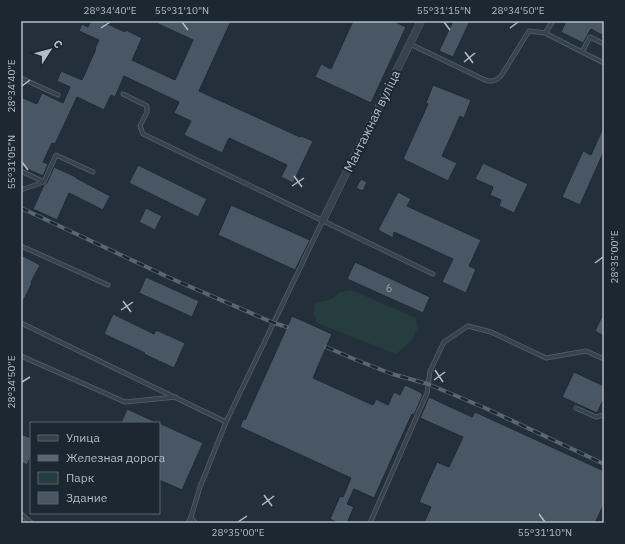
<svg xmlns="http://www.w3.org/2000/svg" width="625" height="544" viewBox="0 0 625 544" font-family="'IBM Plex Sans',sans-serif">
<style>
.green{fill:#253d3d}
.building{fill:#495765;stroke:#1e2933}
.lines{fill:none;stroke-linecap:round;stroke-linejoin:round}
.service-casing{stroke:#55606a;stroke-width:5}
.minor-casing{stroke:#55606a;stroke-width:8}
.service{stroke:#37424c;stroke-width:3.5}
.minor{stroke:#37424c;stroke-width:7}
.rail-casing{stroke:#596673;stroke-width:4}
.rail{stroke:#1c2731;stroke-width:2.5;stroke-dasharray:8;stroke-linecap:butt}
.ticks{fill:none;stroke:#b2bdc8;stroke-width:1.5}
.labels{text-anchor:middle;dominant-baseline:central;stroke-width:4;stroke-linejoin:round;paint-order:stroke}
.number-label{font-size:11px;fill:#98a4af}
.street-label{font-size:13px;fill:#b2bdc8;stroke:#1c2731}
.neatline{fill:none;stroke:#b2bdc8;stroke-width:1.5}
.ticks-label{font-size:10px;text-anchor:middle;fill:#b2bdc8}
</style>
<rect width="100%" height="100%" fill="#23303c"/>
<path class="green" d="M351 290 416 318 418 327 412 340 396 354 317 323 314 314 315 303 330 300 340 292Z"/>
<path class="building" d="M91 21H101L125 32 126 30 142 38 132 60 175 80 193 40 152 21H231L199 91 300 137 301 136 313 141 293 183 281 177 287 165 229 138 222 153 184 135 191 121 174 113 179 102 124 76 115 97 111 95 104 110 77 97 55 144 52 143 43 162 48 164 43 176 21 166V97L37 104 42 93 63 103 70 87 57 81 61 71 82 80 96 49 95 48 99 40 79 31 82 24 88 27Z
M353 21H393L406 27 371 103 315 77 321 64 331 69Z
M453 21H470L453 57 439 51Z
M566 21H604V36L591 29 583 43 561 32Z
M433 85 471 100 464 118 460 116 442 156 457 163 448 181 403 159 428 104 426 103Z
M604 126V151L580 205 562 197 583 151 591 155Z
M483 163 528 184 514 213 499 206 501 200 490 195 493 187 475 179Z
M138 165 207 199 198 217 129 183Z
M54 167 76 177V178L110 196 103 210 69 193 57 220 33 209 44 185 47 183Z
M361 179 367 182 363 191 356 188Z
M398 192 411 199 407 206 481 240 469 266 476 269 466 293 442 282 453 259 394 232 393 238 378 230Z
M231 205 310 240 295 270 218 235Z
M146 208 162 216 155 230 139 222Z
M21 255 40 265 31 282 32 283 21 305Z
M355 262 430 297 423 313 347 279Z
M146 277 199 301 192 317 139 293Z
M604 312V336L595 331Z
M113 314 154 334 156 330 185 343 174 368 144 354 145 353 104 334Z
M292 316 332 334 313 378 373 405 376 399 388 405 394 392 400 395 405 385 422 393 421 394H423L414 415 412 414 374 498 354 489 347 504 354 507 347 523H338L330 519 340 496 343 497 351 478 240 427 243 419 245 420Z
M574 372 604 386V398L597 413 562 397Z
M429 397 472 417 475 412 604 471V504L595 523H424L431 507 419 502 437 462 449 467 463 437 420 418Z
M127 409 158 423H121Z
M159 423 203 443 182 490 159 480Z
M21 434 31 438V456L27 465 21 462Z"/>
<g class="lines">
<defs>
<path id="service" d="M545 33 553 21
M410 44 485 80C492 82 496 81 501 76L529 31 545 33 582 52
M604 44 590 37 582 52 604 63
M21 78 58 95
M123 94 147 106V112L140 126 143 134 433 274
M21 171 44 182
M21 190 44 182 56 155 93 172
M21 246 108 285
M21 323 226 422
M21 356 125 402 176 397
M576 408 596 417 604 415
M21 514 29 521 32 523
M191 517 195 523
M188 523 191 517 200 487 226 422 323 220
M370 523 427 393 430 371 444 342 468 326 491 332 546 358 586 351 604 359"/>
<path id="minor" d="M323 220 421 21"/>
</defs>
<use href="#service" class="service-casing"/>
<use href="#minor" class="minor-casing"/>
<use href="#service" class="service"/>
<use href="#minor" class="minor"/>
<defs>
<path id="rail" d="M21 208 170 278 274 323 287 327
M326 347 354 359 392 374 428 384 485 408 604 464"/>
</defs>
<use href="#rail" class="rail-casing"/>
<use href="#rail" class="rail"/>
</g>
<path class="ticks" d="M182 22 188 30M444 22 450 30M101 28 110 22M510 28 518 22M465 52 473 63M464 62 475 53M22 86 30 80M22 162 28 170M294 176 302 187M292 186 304 178M595 263 603 257M123 301 131 312M121 310 133 302M435 370 443 382M434 380 445 372M22 382 30 377M264 495 272 506M262 505 274 496M539 514 545 522M238 522 247 516"/>
<g class="labels">
<g class="number-label">
<text x="389" y="288">6</text>
</g>
<g class="street-label">
<text transform="translate(372 121) rotate(-64)">Мантажная вуліца</text>
</g>
</g>
<rect width="625" height="544" fill="none" stroke="#1c2731" stroke-width="44"/>
<rect x="30" y="422" width="130" height="92" fill="#1c2731" stroke="#58636d"/>
<rect x="38" y="435" width="20" height="6" fill="#37424c" stroke="#58636d"/>
<text x="66" y="442" font-size="12" fill="#b2bdc8">Улица</text>
<rect x="38" y="455" width="20" height="6" fill="#596673" stroke="#58636d"/>
<text x="66" y="462" font-size="12" fill="#b2bdc8">Железная дорога</text>
<rect x="38" y="472" width="20" height="12" fill="#253d3d" stroke="#58636d"/>
<text x="66" y="482" font-size="12" fill="#b2bdc8">Парк</text>
<rect x="38" y="492" width="20" height="12" fill="#495765" stroke="#58636d"/>
<text x="66" y="502" font-size="12" fill="#b2bdc8">Здание</text>
<g transform="translate(50 50) rotate(54)" stroke="#1c2731" stroke-width="3" paint-order="stroke">
<path d="M0-3L7 15L0 10L-7 15Z" fill="#b2bdc8"/>
<text y="-6" font-size="11" font-weight="bold" text-anchor="middle" fill="#b2bdc8">С</text>
</g>
<rect x="22" y="22" width="581" height="500" class="neatline"/>
<g class="ticks-label">
<text x="110" y="14">28°34'40"E</text>
<text x="182" y="14">55°31'10"N</text>
<text x="444" y="14">55°31'15"N</text>
<text x="518" y="14">28°34'50"E</text>
<text transform="translate(11 86) rotate(-90)" y="4">28°34'40"E</text>
<text transform="translate(11 162) rotate(-90)" y="4">55°31'05"N</text>
<text transform="translate(614 257) rotate(-90)" y="4">28°35'00"E</text>
<text transform="translate(11 382) rotate(-90)" y="4">28°34'50"E</text>
<text x="238" y="536">28°35'00"E</text>
<text x="545" y="536">55°31'10"N</text>
</g>
</svg>
